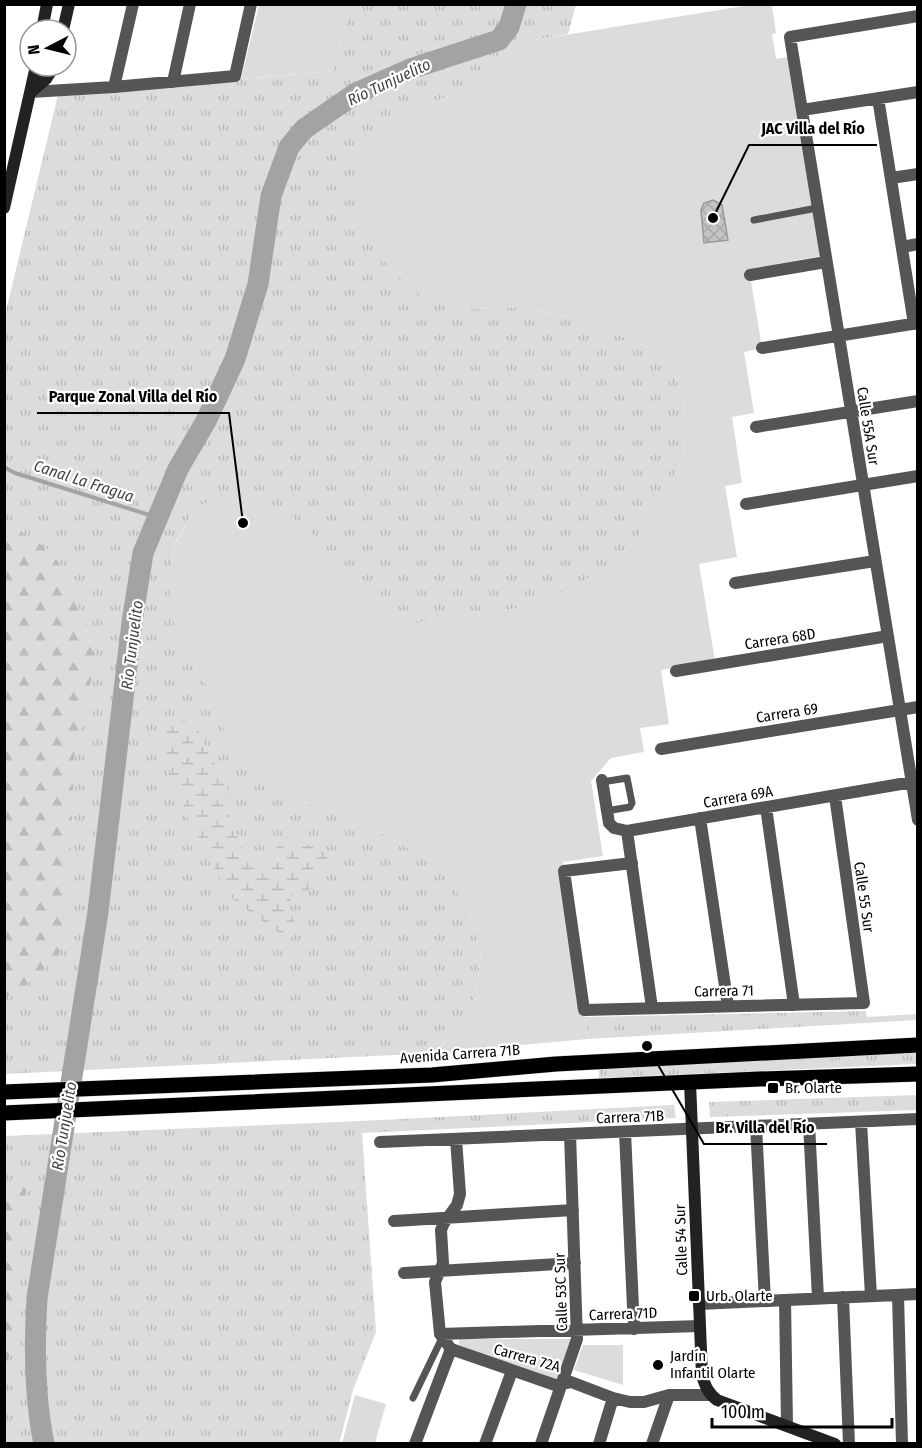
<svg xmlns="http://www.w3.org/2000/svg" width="922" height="1448" viewBox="0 0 922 1448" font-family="'Fira Sans Condensed',sans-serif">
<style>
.grass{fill:url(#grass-tufts)}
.forest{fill:url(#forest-firs)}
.wetland{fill:url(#wetland-marsh)}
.green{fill:#dcdcdc}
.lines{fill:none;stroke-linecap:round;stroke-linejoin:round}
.stream{stroke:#a3a3a3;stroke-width:4}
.river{stroke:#a3a3a3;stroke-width:21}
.building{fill:url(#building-cross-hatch);stroke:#999;stroke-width:1.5}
.primary-casing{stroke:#dbdbdb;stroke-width:16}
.lane{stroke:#555;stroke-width:7}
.street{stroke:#555;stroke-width:12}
.secondary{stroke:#222;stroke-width:12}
.primary{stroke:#000;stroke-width:15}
.poi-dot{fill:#000;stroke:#fff;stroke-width:2}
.labels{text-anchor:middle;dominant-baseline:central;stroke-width:4.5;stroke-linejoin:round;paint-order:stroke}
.street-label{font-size:15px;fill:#000;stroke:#fff}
.poi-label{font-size:15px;fill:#000;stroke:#fff;text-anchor:start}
.water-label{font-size:16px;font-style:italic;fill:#444;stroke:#fff}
.leader{fill:none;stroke:#000;stroke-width:2}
.callout-dot{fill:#000;stroke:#fff;stroke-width:2}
.callout-label{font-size:16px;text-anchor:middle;font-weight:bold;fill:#000;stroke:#fff;stroke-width:4.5;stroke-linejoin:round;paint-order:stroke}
</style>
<defs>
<pattern id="grass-tufts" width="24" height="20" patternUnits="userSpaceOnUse" patternTransform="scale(1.5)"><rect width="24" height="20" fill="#dcdcdc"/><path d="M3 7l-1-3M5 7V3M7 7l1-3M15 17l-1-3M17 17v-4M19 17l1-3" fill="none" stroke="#bbb"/></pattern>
<pattern id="forest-firs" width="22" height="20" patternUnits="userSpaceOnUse" patternTransform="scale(1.5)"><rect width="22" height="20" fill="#dcdcdc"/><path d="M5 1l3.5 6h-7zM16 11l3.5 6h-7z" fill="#bbb"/></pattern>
<pattern id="wetland-marsh" width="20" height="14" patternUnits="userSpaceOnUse" patternTransform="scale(1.5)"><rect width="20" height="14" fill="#dcdcdc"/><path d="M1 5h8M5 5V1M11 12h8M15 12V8" fill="none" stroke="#bbb"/></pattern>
<pattern id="building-cross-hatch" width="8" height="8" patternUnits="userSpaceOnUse" patternTransform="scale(1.5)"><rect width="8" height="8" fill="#c4c4c4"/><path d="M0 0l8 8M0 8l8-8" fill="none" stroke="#a7a7a7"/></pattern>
</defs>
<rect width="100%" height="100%" fill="#fff"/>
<path class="grass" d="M351 5H576L568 34 534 40 514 62 489 80 406 113 374 128 476 309 519 307 579 319 644 345 673 370 682 393 687 427 682 462 663 499 635 541 604 570 565 591 517 608 477 616 416 623 345 570 313 535 285 512 197 507 175 543 169 585 189 658 203 677 217 709 284 797 346 814 427 858 452 883 470 913 481 955 476 995 459 1024 436 1053 5 1074 4 319 58 95 333 71Z
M866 1011 867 1017 918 1014 917 1020 588 1039 585 1017Z
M918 1053 917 1064 599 1078V1069L725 1060Z
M917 1095V1110L710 1117 709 1102Z
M674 1105 676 1118 362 1133 376 1332 353 1390 339 1444 5 1443 4 1136 361 1121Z"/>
<path class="forest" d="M4 528 21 532 54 553 64 580 85 619 95 662 74 756 69 894 66 927 62 948 57 956 21 990 5 997Z
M5 1181 26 1186 9 1359 5 1363Z"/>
<path class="wetland" d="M176 720 187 722 198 731 227 787 228 811 237 837 250 860 266 868 283 836 330 852 313 888 291 896 290 912 298 929 291 938 274 930 234 900 224 890 219 876 201 847 197 831 186 816 180 790 171 778 164 745V734L169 724Z"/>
<path class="green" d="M259 5H351L333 71 241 79Z
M750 5H772L776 33 772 34 776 59 788 57 821 256 749 269 762 348 744 352 754 413 732 417 742 483 725 486 737 557 699 564 715 661 661 670 669 724 640 728 644 752 611 758 591 781 603 856 563 862 588 1039 436 1053 459 1024 476 995 481 955 470 913 452 883 427 858 346 814 284 797 252 778 229 742 203 677 189 658 173 621 169 585 175 544 197 507 224 495 258 500 285 512 313 535 345 569 416 623 477 616 517 608 565 591 604 570 635 541 663 499 682 462 687 427 682 393 673 370 644 345 579 319 519 307 476 309 452 306 423 297 398 277 382 258 367 236 356 209 355 177 359 150 374 128 406 113 489 80 514 62 534 40Z
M459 1339H571L556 1383 459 1345Z
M583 1345H623V1385L574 1370Z
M355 1395 386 1404 375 1443H342Z"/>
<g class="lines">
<path class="stream" d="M4 467 15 473 156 517"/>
<path class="river" d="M44 1444C34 1395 34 1347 37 1298L98 912 132 622 143 553 178 469 206 421 235 359 258 284 271 196 289 147 304 129 356 93 410 69 499 40 509 27 516 4"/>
</g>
<path class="building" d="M713 200 722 205 728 240 704 243 701 210 704 203Z"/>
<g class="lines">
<defs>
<path id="primary" d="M4 1092 432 1075 556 1064 918 1045
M4 1113 759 1079 918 1074"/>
</defs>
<use href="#primary" class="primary-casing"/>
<path class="lane" d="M754 220 817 208
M602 782 627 778 632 803 630 807 606 811
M413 1398 442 1338"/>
<path class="street" d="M918 16 790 37 918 820
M173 82 190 4
M114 87 133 4
M31 92 114 87 235 76 251 4
M878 98 914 324
M802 110 918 92
M891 178 918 174
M902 247 918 244
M750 275 826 262
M762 348 918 323
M756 427 918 401
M746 504 918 476
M735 583 875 561
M676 671 888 636
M661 749 918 707
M602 780 609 823 614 828 627 831 918 781
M766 807 794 1005
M700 818 728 1006
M627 831 652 1008
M632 863 564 871 584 1010 864 1003 835 796
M861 1122 871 1296
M809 1124 818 1298
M756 1126 765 1301
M625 1132 634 1329
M380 1142 918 1119
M394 1221 573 1210
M404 1273 575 1263
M898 1295 902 1444
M843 1297 849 1444
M785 1300 787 1425
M699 1304 918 1294
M440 1334 700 1326
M451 1349 555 1385 571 1382 613 1398 630 1402H644L669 1395H710
M415 1444 451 1349 440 1334 435 1282 443 1263 441 1230 444 1223 457 1205 460 1194 456 1139
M485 1444 512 1371
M541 1444 577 1339 570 1134
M599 1444 613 1398
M652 1444 669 1395"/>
<path class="secondary" d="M42 30 47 4
M63 30 69 4
M31 92 46 79 54 66
M4 208 36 66
M690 1082 702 1375C705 1386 708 1393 717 1400L835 1444"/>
<use href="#primary" class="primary"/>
</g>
<g class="poi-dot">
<rect x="767" y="1082" width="12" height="12" rx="3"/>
<rect x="688" y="1290" width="12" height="12" rx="3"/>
<circle cx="658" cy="1365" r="6"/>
</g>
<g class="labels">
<g class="street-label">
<text transform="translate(868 426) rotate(81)">Calle 55A Sur</text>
<text transform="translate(780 639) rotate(-9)">Carrera 68D</text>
<text transform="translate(787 713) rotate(-9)">Carrera 69</text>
<text transform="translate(738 797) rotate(-10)">Carrera 69A</text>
<text transform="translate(864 897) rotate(82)">Calle 55 Sur</text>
<text transform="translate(724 991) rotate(-1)">Carrera 71</text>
<text transform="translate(460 1054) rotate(-4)">Avenida Carrera 71B</text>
<text transform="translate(630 1117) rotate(-2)">Carrera 71B</text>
<text transform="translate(681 1240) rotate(-92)">Calle 54 Sur</text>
<text transform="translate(561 1292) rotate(-92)">Calle 53C Sur</text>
<text transform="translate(623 1314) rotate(-2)">Carrera 71D</text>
<text transform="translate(527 1358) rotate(16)">Carrera 72A</text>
</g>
<g class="poi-label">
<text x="785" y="1088">Br. Olarte</text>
<text x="706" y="1296">Urb. Olarte</text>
<text x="670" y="1356">Jardín<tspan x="670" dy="17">Infantil Olarte</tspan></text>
</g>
<g class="water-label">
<text transform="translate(389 82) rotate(-25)">Río Tunjuelito</text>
<text transform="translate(84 481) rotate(18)">Canal La Fragua</text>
<text transform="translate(132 645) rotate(-83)">Río Tunjuelito</text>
<text transform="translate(64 1126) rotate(-81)">Río Tunjuelito</text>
</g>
</g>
<path class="leader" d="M713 218L749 145H877M243 523L229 413H37M647 1046L704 1144H827"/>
<g class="callout-dot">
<circle cx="713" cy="218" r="6"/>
<circle cx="243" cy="523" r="6"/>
<circle cx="647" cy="1046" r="6"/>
</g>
<g class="callout-label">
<text x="813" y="134">JAC Villa del Río</text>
<text x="133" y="402">Parque Zonal Villa del Río</text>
<text x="765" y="1133">Br. Villa del Río</text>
</g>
<rect width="922" height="1448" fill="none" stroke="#000000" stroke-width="12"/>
<g transform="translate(48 48) rotate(263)"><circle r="28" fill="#ffffff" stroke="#999999" stroke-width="1.5"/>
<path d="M0-4.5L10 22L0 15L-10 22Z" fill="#000000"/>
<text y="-9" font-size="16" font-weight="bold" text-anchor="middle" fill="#000000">N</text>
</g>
<path d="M712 1418v9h180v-9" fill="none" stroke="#000000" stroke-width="3"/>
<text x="721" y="1418" font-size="18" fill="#000000" stroke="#ffffff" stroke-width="4.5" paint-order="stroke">100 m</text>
</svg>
